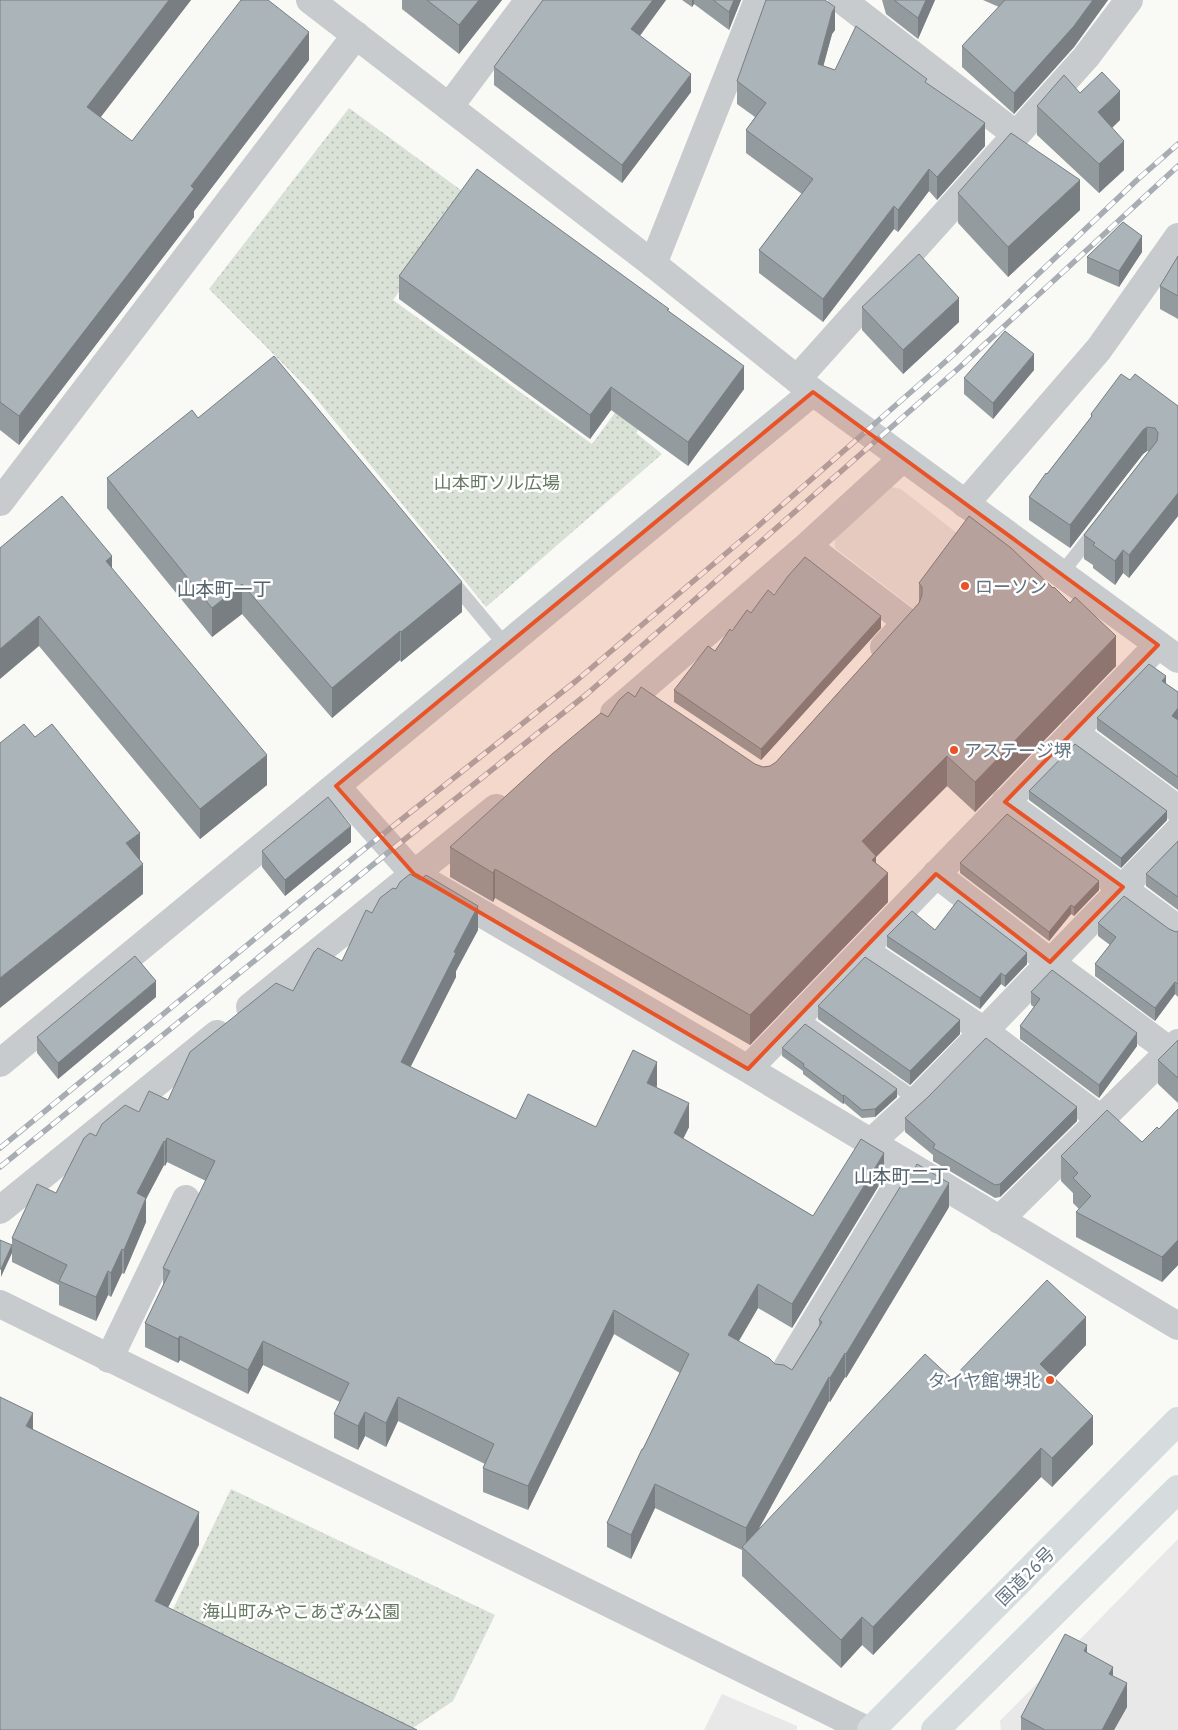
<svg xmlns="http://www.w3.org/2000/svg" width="1178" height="1730" viewBox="0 0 1178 1730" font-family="'PT Sans','Noto Sans JP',sans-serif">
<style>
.built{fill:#e7e8e7}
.park{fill:url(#park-dots)}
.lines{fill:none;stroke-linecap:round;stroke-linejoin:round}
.service{stroke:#c7cbce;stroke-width:14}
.minor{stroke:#c7cbce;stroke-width:28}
.tertiary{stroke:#c7cbce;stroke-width:28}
.trunk{stroke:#d6dbde;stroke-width:28}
.rail-casing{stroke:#a7adb3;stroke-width:5.5}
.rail{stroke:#fff;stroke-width:4;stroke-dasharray:11;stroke-linecap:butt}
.wall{fill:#939b9f}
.shaded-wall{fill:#787e82}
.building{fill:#abb4b9;stroke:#787e82}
.marked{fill:#e85427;fill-opacity:0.2;stroke:#e85427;stroke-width:4;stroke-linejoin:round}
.poi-dot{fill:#e85427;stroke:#fff;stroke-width:2}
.labels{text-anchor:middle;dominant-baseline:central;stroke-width:5;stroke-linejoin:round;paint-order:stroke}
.park-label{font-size:18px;fill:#667a62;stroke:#fff}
.poi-label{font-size:18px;fill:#637482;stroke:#fff;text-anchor:start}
.street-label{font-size:18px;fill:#637482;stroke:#fff}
.neighbourhood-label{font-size:19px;fill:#55636d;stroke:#fff}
</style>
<defs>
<pattern id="park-dots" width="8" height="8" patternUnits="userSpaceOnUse" patternTransform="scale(1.25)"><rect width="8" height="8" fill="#dae1d7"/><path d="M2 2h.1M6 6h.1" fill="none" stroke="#b4bbb4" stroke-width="1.8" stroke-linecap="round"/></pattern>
</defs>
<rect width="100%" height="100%" fill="#f9f9f6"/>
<path class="built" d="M892 487 901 489 1019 582 961 645 835 548V538Z
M1178 1539V1730H1001L1000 1721Z
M722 1694 797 1726V1730H704Z"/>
<path class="park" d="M349 108 469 196 393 300 592 444 669 339 692 356 636 433 662 454 486 607 310 391 209 289Z
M231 1489 495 1615 453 1701 410 1730 162 1632Z"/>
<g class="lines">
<path class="service" d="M1061 574 1095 531
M451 580 506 646
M799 1017 917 1100"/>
<path class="minor" d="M842 0 1015 134
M449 107 529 0
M653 264 758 0
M797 379 1086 57 1129 0
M0 502 356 35
M965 504 1099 349 1178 237
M807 546 907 622 884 647
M614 713 807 546 903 458
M1073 732 1178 809
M336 786 414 874 748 1069 1178 1326
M1005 802 1178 929
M936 874 1050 962 1170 1051
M863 950 984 1031 1102 1120
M250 1007 496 808
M0 1063 813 392
M748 1069 1158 645
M870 1143 917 1100 1178 831
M0 1210 217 1034
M999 1220 1178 1043
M109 1359 186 1199
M783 1374 909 1166"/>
<path class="tertiary" d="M310 0 653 264 813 392 1178 659
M0 1304 867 1730"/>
<path class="trunk" d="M871 1730 1178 1421
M935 1730 1178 1489"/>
<defs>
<path id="rail" d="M0 1148 363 850 576 681 757 527 953 355 1137 180 1178 144
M0 1167 380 859 587 694 960 367 1178 166"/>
</defs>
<use href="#rail" class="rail-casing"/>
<use href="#rail" class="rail"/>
</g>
<path class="wall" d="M0 0H191L100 117 132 141 309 60 194 211V217L19 445 0 430Z
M402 0H502L459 54 402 9Z
M543 0H666L640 36 691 92 622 183 494 85V67Z
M682 0H741L729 30 694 4 692 7Z
M882 0H935L918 39 886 14Z
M983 0H1108L1074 47 1014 114 962 67V46L999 7Z
M835 30 832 34 823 66 835 70 927 84 985 146 937 200 929 191 898 232 894 229 823 322 759 273V250L802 194 746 153V130L755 117 737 104V81Z
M1080 93 1120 120 1112 128 1124 170 1099 193 1037 135V106Z
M958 193 1080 210 1008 277 958 223Z
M1142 252 1119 287 1087 273V257Z
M1178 256V319L1160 309V286Z
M399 276 669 311 744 389 688 466 611 410 590 439 399 299Z
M862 307 959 322 903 374 862 330Z
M1034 370 993 419 964 394V378Z
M1130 380 1178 406V516L1129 578 1123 573 1115 585 1093 568V565L1084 559V535L1149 451H1147L1143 454 1070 548 1029 520V497L1091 417V414Z
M198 418 462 612 401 662 400 660 332 718 242 614 212 637 107 508V478Z
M0 548 112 569 267 785 200 839 39 646Z
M919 583 1116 666 975 812 947 786 876 857V864L888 902 750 1045 495 898 493 902 450 877V847L608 717 763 767 770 766 776 762 919 603Z
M774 595 881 628 761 760 674 702V690L715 651 732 631 751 613Z
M1166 684 1178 692V790L1097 730V718Z
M1029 791 1167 820 1121 868 1029 800Z
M1178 841V910L1146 886V874Z
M351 842 285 896 262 867V851Z
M960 863 1099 890 1074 916 1071 914 1049 941 960 873Z
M372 913 478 930 456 971V977L410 1067 516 1119 596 1127 657 1086 656 1087 689 1127 683 1139 813 1216 884 1177 792 1328 758 1308 739 1341 775 1364 792 1370 819 1326V1320L949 1207 846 1378 845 1377 830 1402 829 1401 757 1532 952 1379 1086 1345 1054 1378 1093 1444 1052 1487 1041 1477 873 1655 862 1645 841 1668 742 1576V1550L655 1508 631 1559 607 1547V1523L680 1373 614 1334 528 1510 483 1492V1468L485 1464 398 1421 386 1447 365 1436 358 1450 334 1438V1414L340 1402 263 1365 248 1394 180 1360 178 1363 145 1347V1323L163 1286V1268L206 1181 167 1162 165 1166 164 1165 146 1199V1222L124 1274 122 1273 111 1297 108 1295 96 1321 59 1305V1285L12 1262V1238L56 1193 96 1136 139 1112 168 1100 293 991 342 961Z
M1098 923 1169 929 1176 932 1178 931V997L1175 994 1155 1021 1095 976V964L1110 945 1098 936Z
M935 930 1027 964 1005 987 1001 984 980 1009 887 947V936Z
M1031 992 1137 1046 1099 1098 1020 1039V1026L1034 1007 1031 1005Z
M156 997 58 1079 37 1053V1037Z
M818 1006 960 1034 910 1085 818 1019Z
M1178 1040V1103L1158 1084V1060Z
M782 1048 897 1097 875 1117 862 1118 844 1103 843 1104 803 1074V1071L782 1056Z
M1178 1109V1265L1162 1282 1076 1237V1212L1079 1209 1073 1203V1193L1061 1181V1156L1142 1142 1159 1129Z
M905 1118 1077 1121 1000 1197 995 1198 933 1161V1155L905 1132Z
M1087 1653 1113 1676 1127 1707 1114 1730H1021V1717Z"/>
<path class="shaded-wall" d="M169 0H191L87 135V107Z
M479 0H502L459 54V25Z
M653 0H666L631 47V29Z
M692 0H694V4L692 7Z
M734 0H741L729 30V12Z
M926 0H935L918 39V18Z
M1093 0H1108L1074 47 1014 114V93Z
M835 7V30L832 34 818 86V64L832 12Z
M309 32V60L194 211V217L19 445V416L191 186Z
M691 74V92L622 183V165Z
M1120 91V120L1098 141V112Z
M985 123V146L937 200V177Z
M1124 141V170L1099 193V164Z
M929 169V191L898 232V210Z
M1080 180V210L1008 277V247Z
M894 206V229L823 322V299Z
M1142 236V252L1119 287V271Z
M959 298V322L903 374V350Z
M1034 354V370L993 419V403Z
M744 366V389L688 466V442Z
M611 387V410L590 439V415Z
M1147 427V451L1143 454 1070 548V525L1143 430Z
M1178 493V516L1129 578V555Z
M1123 550V573L1115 585V561Z
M112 556V586L106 561Z
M462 582V612L401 662V632Z
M242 584V614L212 637V608Z
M39 616V646L0 679V649Z
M881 616V628L761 760V749Z
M400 631V660L332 718V688Z
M1116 636V666L975 812V782Z
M1166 676V688L1162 681Z
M1178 708V721L1172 716Z
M267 755V785L200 839V809Z
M947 756V786L876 857V884L888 873V902L750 1045V1015L862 841Z
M1167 811V820L1121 868V858Z
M351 826V842L285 896V880Z
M140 833V863L126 843Z
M143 864V894L0 1008V978Z
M495 869V898L493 902V873Z
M1099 881V890L1074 916V907Z
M1071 905V914L1049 941V932Z
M478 906V930L456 971V977L401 1086V1062L454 952Z
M1027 953V964L1005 987V976Z
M1001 973V984L980 1009V998Z
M156 981V997L58 1079V1063Z
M1175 982V994L1155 1021V1008Z
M960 1020V1034L910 1085V1071Z
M1137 1033V1046L1099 1098V1085Z
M657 1062V1086L647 1107V1083Z
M897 1089V1097L875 1117V1109Z
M844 1095V1103L843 1104V1096Z
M689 1103V1127L674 1157V1133Z
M1077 1107V1121L1000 1197V1184Z
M167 1138V1162L165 1166V1142Z
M164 1141V1165L146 1199V1222L124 1274V1250L137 1193Z
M884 1153V1177L792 1328V1304Z
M949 1183V1207L846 1378V1354Z
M1178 1240V1265L1162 1282V1257Z
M12 1245V1253L1 1277V1269Z
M122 1249V1273L111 1297V1273Z
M108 1271V1295L96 1321V1297Z
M758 1284V1308L728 1359V1335Z
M614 1310V1334L528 1510V1486Z
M1086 1317V1345L1040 1393V1364Z
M180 1336V1360L178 1363V1339Z
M263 1341V1365L248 1394V1370Z
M845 1353V1377L830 1402V1378Z
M829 1377V1401L746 1552V1528Z
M398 1397V1421L386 1447V1423Z
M365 1412V1436L358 1450V1426Z
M33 1413V1446L26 1426Z
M1093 1416V1444L1052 1487V1458Z
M1041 1448V1477L873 1655V1627Z
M655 1484V1508L631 1559V1535Z
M199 1512V1545L155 1634V1601Z
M862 1617V1645L841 1668V1640Z
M1087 1645V1669L1084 1651Z
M1113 1667V1690L1109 1674Z
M1127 1683V1707L1114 1730H1102Z"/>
<path class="building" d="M0 0H169L87 107 132 141 241 0H268L309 32 191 186 194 189 19 416 0 402Z
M427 0H479L459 25Z
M543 0H653L631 29 691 74 622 165 494 67Z
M713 0H734L729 12Z
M766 0H825L835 7 832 12 818 64 835 70 856 26 927 79 925 82 985 123 937 177 929 169 898 210 894 206 823 299 759 250 813 179 746 130 766 103 737 81Z
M894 0H926L918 18Z
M1005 0H1093L1074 26 1014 93 962 46Z
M1102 72 1120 91 1098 112 1124 141 1099 164 1037 106 1064 75 1080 93Z
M1011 133 1080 180 1008 247 958 193Z
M477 169 669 309 667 310 744 366 688 442 611 387 590 415 399 276Z
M1123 222 1142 236 1119 271 1087 257Z
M919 254 959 298 903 350 862 307Z
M1178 256V296L1160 286Z
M1005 331 1034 354 993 403 964 378Z
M274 356 462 582 401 632 400 631 332 688 242 584 212 608 107 478 192 410 198 418Z
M1121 374 1130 380 1135 374 1178 406V493L1129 555 1123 550 1115 561 1093 545 1095 543 1084 535 1157 441 1158 433 1155 428 1147 427 1143 430 1070 525 1029 497 1046 473 1047 474 1092 416 1091 414Z
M62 496 112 556 106 561 267 755 200 809 39 616 0 649V548Z
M969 516 1011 548 1053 588 1054 587 1070 603 1075 597 1116 636 975 782 947 756 862 841 876 856 872 860 888 873 750 1015 495 869 493 873 450 847 552 754 601 713 608 717 619 700 628 692 635 697 641 687 755 764 763 767 770 766 776 762 919 603 922 595V587L919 583Z
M805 557 881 616 761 749 674 690 708 646 715 651 730 629 732 631 747 610 751 613 768 590 774 595 789 575Z
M1149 664 1166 676 1162 681 1178 692V708L1172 716 1178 720V777L1097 718Z
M24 724 35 737 52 724 140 833 126 843 143 864 0 978V743Z
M1075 744 1167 811 1121 858 1029 791Z
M328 797 351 826 285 880 262 851Z
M1007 814 1099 881 1074 907 1071 905 1049 932 960 863Z
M1178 841V897L1146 874Z
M410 874 420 880 426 875 478 906 454 952 456 953 401 1062 516 1119 528 1094 596 1127 633 1050 657 1062 647 1083 689 1103 674 1133 813 1216 861 1139 884 1153 792 1304 758 1284 728 1335 769 1358 775 1364 784 1365 792 1370 822 1322 819 1320 911 1169 914 1170 917 1164 949 1183 846 1354 845 1353 830 1378 829 1377 746 1528 655 1484 631 1535 607 1523 642 1449H643L689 1354 614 1310 528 1486 483 1468 494 1444 398 1397 386 1423 365 1412 358 1426 334 1414 349 1383 263 1341 248 1370 180 1336 178 1339 145 1323 170 1271 163 1268 215 1161 167 1138 165 1142 164 1141 137 1193 146 1198 124 1250 122 1249 111 1273 108 1271 96 1297 59 1281 67 1265 12 1238 37 1184 56 1193 84 1138 90 1133 96 1136 102 1124 125 1105 139 1112 149 1091 168 1100 190 1052 276 983 293 991 314 952 318 948 342 961 366 910 372 913 380 898 393 888 396 889 400 882Z
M1124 896 1169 929 1176 932 1178 931V984L1175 982 1155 1008 1095 964 1116 937 1098 923Z
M958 900 1027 953 1005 976 1001 973 980 998 887 936 912 911 935 930Z
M135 956 156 981 58 1063 37 1037Z
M865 957 960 1020 910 1071 818 1006Z
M1052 970 1137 1033 1099 1085 1020 1026 1040 999 1031 992Z
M805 1024 897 1089 875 1109 862 1110 844 1095 843 1096 803 1066 804 1064 782 1048Z
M986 1038 1077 1107 1000 1184 995 1185 933 1148 935 1144 905 1118 928 1097Z
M1178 1040V1078L1158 1060Z
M1178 1109V1240L1162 1257 1076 1212 1091 1196 1073 1178 1078 1173 1061 1156 1107 1110 1142 1142 1157 1127 1159 1129Z
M0 1240 12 1245 1 1269H0Z
M1047 1280 1086 1317 1040 1364 1093 1416 1052 1458 1041 1448 873 1627 862 1617 841 1640 742 1547 925 1354 952 1379Z
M0 1397 33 1413 26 1426 199 1512 155 1601 417 1730H0Z
M1065 1634 1087 1645 1084 1651 1113 1667 1109 1674 1127 1683 1102 1730H1045L1021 1717Z"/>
<path class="marked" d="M813 392 1158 645 1005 802 1123 887 1050 962 936 874 748 1069 414 874 336 786Z"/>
<g class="poi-dot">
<circle cx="965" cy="586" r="5"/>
<circle cx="954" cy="750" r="5"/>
<circle cx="1050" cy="1380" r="5"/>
</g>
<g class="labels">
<g class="park-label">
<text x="497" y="482">山本町ソル広場</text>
<text x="301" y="1611">海山町みやこあざみ公園</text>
</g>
<g class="poi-label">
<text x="975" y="586">ローソン</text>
<text x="964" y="750">アステージ堺</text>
<text x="1040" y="1380" text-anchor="end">タイヤ館 堺北</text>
</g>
<g class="street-label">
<text transform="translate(1025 1576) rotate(-45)">国道26号</text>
</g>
<g class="neighbourhood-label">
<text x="224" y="589">山本町一丁</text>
<text x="901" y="1176">山本町二丁</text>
</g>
</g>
</svg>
